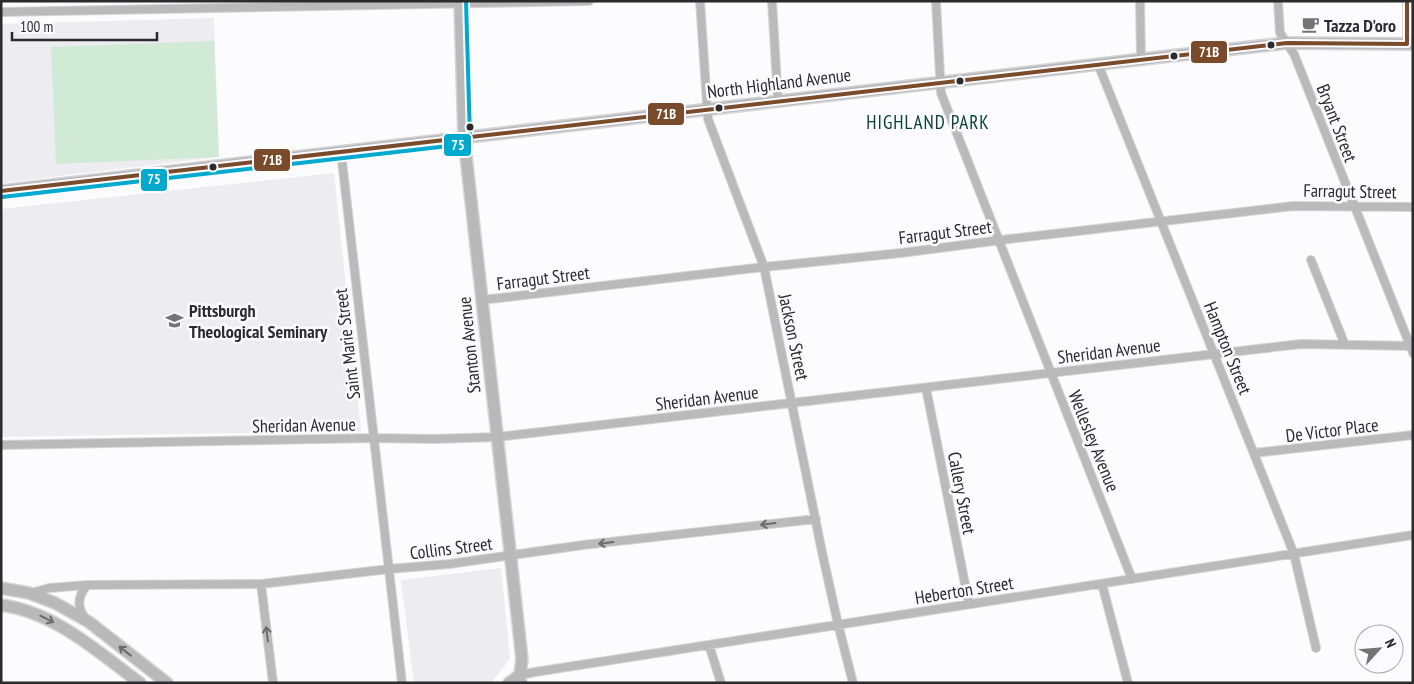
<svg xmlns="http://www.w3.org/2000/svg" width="1414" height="684" viewBox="0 0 1414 684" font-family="'PT Sans Narrow',sans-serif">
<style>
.built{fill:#ececf1}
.green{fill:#d0ead6}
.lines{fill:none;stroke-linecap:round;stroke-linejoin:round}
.street-casing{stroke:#d6d6d8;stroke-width:10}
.secondary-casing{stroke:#d6d6d8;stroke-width:14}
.street{stroke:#bbbaba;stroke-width:8}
.secondary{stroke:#bab9b9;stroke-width:11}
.bus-1-casing{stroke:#fbfbff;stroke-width:8}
.bus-2-casing{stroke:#fbfbff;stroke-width:8}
.bus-1{stroke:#7a4b2a;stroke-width:4}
.bus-2{stroke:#00a9ce;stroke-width:4}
.oneway{stroke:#6c6b6c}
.oneway2{stroke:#6b6b6c}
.bus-dot{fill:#2b2b2d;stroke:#fbfbff;stroke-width:2}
.labels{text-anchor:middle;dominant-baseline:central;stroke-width:5;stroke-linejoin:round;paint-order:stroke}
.poi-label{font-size:18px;font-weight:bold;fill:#2b2b2d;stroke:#fbfbff;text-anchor:start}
.street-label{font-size:18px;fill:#2b2b2d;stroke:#fbfbff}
.neighbourhood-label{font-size:19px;letter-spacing:1px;fill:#084136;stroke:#fbfbff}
.line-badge{stroke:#fbfbff;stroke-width:2}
.badge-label{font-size:14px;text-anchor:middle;font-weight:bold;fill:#fff}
</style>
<rect width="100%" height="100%" fill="#fcfcfe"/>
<path class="built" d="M214 18 219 157 1 183V24Z
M334 173 361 431 1 437V209Z
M501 568 510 659 491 683H414L401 580Z"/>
<path class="green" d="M214 41 219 157 56 164 51 47Z"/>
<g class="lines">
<defs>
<path id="street" d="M700 1 708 119 764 267 822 552 838 624 853 683
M772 1 778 101
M936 1 941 93 1132 579
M1140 1 1141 59
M1278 1 1280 33 1294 54 1413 353
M1 12 589 1
M1407 44V1
M1098 64 1294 554 1316 648
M341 152 402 683
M1311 260 1345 345
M482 300 764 267 901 253 1009 239 1293 206 1413 207
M926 388 969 604
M1 445 373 438 434 439 497 437 1301 344 1413 346
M1254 453 1413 435
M261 584 273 683
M1102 584 1128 683
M31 593 49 588 87 585 261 584 389 569 449 564 583 545 816 519
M86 619C76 607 78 596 87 585
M709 645 721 683
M523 683 520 675 535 672 1413 535"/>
<path id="secondary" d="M460 1 464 138 522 659 520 675 509 683
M1 191 1152 58 1287 43 1413 44
M1 588 29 593 55 603 89 622 167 683
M1 605C55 612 98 652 140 683"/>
</defs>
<use href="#street" class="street-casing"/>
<use href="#secondary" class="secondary-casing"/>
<use href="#street" class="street"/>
<use href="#secondary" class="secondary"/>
<defs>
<path id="bus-1" d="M1407 1V44
M1 191 1287 43 1407 44"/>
<path id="bus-2" d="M2 197 466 144 469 141 470 138 466 1"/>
</defs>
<use href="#bus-1" class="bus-1-casing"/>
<use href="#bus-2" class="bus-2-casing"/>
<use href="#bus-1" class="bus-1"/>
<use href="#bus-2" class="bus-2"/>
</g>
<defs><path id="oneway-shaft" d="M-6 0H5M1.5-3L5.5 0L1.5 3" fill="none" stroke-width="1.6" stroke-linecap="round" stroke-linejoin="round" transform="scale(1.25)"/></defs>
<g class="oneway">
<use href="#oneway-shaft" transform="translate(768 524) rotate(173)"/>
<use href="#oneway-shaft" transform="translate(606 543) rotate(173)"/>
<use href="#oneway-shaft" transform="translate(267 634) rotate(-97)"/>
</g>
<g class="oneway2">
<use href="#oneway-shaft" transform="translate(47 619) rotate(27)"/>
<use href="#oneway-shaft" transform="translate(125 651) rotate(-142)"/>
</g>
<defs>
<symbol id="cafe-bare" viewBox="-9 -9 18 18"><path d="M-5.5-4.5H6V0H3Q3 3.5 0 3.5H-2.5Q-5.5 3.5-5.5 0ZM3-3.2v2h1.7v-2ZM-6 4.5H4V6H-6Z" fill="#747476" stroke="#fbfbff" stroke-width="2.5" paint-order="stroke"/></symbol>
<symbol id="university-bare" viewBox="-9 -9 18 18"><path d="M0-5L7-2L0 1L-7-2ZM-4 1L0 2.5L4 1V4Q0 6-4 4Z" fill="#747476" stroke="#fbfbff" stroke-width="2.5" paint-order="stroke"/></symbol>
</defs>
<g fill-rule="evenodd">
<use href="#cafe-bare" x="1298" y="12" width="25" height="25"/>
<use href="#university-bare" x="162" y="308" width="25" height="25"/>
</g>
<g class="bus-dot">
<circle cx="1271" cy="45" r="4.5"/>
<circle cx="1174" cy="56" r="4.5"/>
<circle cx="960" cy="81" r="4.5"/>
<circle cx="719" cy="108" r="4.5"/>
<circle cx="470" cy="127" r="4.5"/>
<circle cx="213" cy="167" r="4.5"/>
</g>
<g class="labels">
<g class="poi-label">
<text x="1324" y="25">Tazza D'oro</text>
<text x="189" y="310">Pittsburgh<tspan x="189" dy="21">Theological Seminary</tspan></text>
</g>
<g class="street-label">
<text transform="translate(779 83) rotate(-7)">North Highland Avenue</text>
<text transform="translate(1337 123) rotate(69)">Bryant Street</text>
<text transform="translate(1350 191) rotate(1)">Farragut Street</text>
<text transform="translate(945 232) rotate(-7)">Farragut Street</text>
<text transform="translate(543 278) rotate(-7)">Farragut Street</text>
<text transform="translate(794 337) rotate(78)">Jackson Street</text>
<text transform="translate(347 344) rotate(-97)">Saint Marie Street</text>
<text transform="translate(469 345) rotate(-96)">Stanton Avenue</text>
<text transform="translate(1228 348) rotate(68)">Hampton Street</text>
<text transform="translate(1109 351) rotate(-7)">Sheridan Avenue</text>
<text transform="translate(707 398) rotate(-7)">Sheridan Avenue</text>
<text transform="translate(304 425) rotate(-1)">Sheridan Avenue</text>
<text transform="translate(1332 430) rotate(-7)">De Victor Place</text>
<text transform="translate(1094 441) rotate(68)">Wellesley Avenue</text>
<text transform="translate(962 493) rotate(79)">Callery Street</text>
<text transform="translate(451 548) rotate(-7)">Collins Street</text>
<text transform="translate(964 590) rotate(-9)">Heberton Street</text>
</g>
<g class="neighbourhood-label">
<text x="928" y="122">HIGHLAND PARK</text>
</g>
</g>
<g class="line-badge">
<rect x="1190" y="40" width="38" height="24" rx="5" fill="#7a4b2a"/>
<rect x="647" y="102" width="38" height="24" rx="5" fill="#7a4b2a"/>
<rect x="443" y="133" width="29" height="24" rx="5" fill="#00a9ce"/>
<rect x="253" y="148" width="38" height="24" rx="5" fill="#7a4b2a"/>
<rect x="140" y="168" width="28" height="24" rx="5" fill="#00a9ce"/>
</g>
<g class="badge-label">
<text x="1209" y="57">71B</text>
<text x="666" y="119">71B</text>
<text x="458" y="150">75</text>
<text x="272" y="165">71B</text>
<text x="154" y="184">75</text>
</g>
<rect width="1414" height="684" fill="none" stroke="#2b2b2d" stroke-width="5"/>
<g transform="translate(1379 649) rotate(64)"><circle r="24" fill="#fbfbff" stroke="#a8a8ab"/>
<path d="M0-4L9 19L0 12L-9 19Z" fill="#747476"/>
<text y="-8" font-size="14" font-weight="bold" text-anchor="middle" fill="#2b2b2d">N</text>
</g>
<path d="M12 32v8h145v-8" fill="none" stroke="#2b2b2d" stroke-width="2.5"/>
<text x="20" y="32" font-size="15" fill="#2b2b2d" stroke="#fbfbff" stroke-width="4" paint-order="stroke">100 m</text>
</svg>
